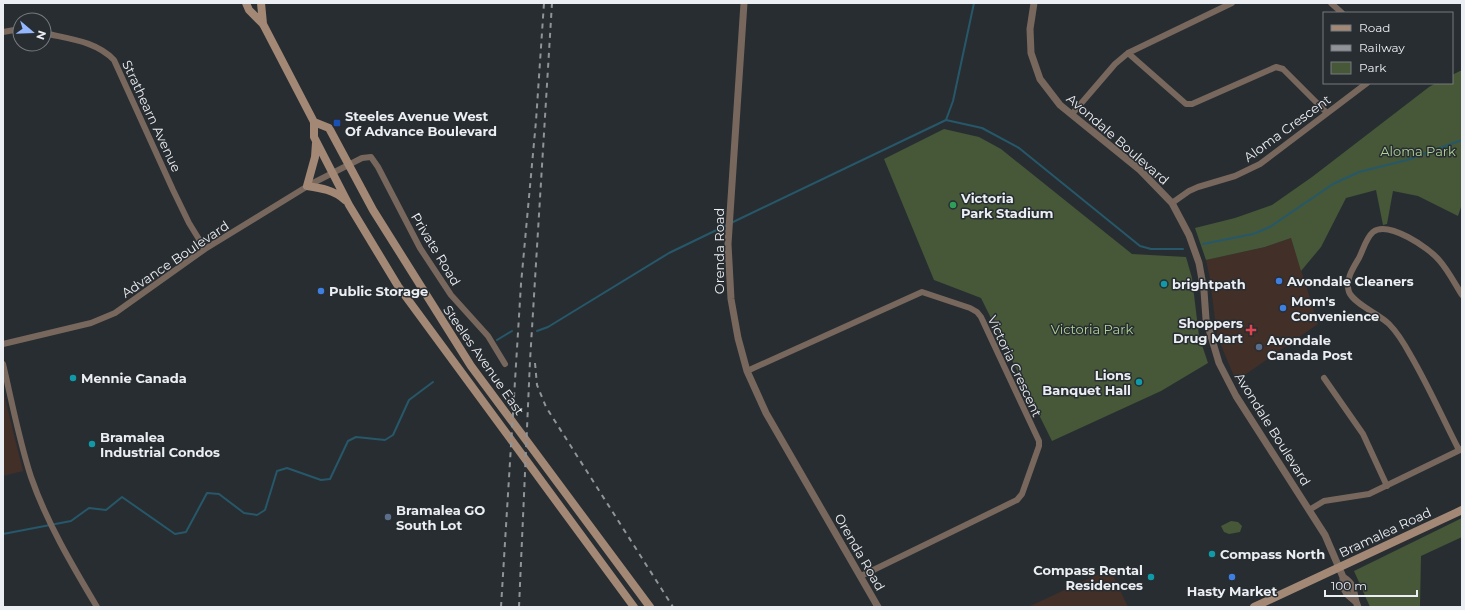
<svg xmlns="http://www.w3.org/2000/svg" width="1465" height="610" viewBox="0 0 1465 610" font-family="Montserrat,sans-serif">
<style>
.commercial{fill:#422f28}
.green{fill:#465838}
.lines{fill:none;stroke-linecap:round;stroke-linejoin:round}
.stream{stroke:#26586a;stroke-width:2}
.minor{stroke:#78675c;stroke-width:6}
.tertiary{stroke:#78675c;stroke-width:7}
.secondary{stroke:#a28875;stroke-width:8}
.rail{stroke:#909498;stroke-width:2;stroke-dasharray:5 5;stroke-linecap:butt}
.transit-dot{fill:#1a4fb4;stroke:#282d32;stroke-width:1.5}
.leisure-dot{fill:#2e9e5b;stroke:#282d32;stroke-width:1.5}
.shop-dot{fill:#3f7fe0;stroke:#282d32;stroke-width:1.5}
.culture-dot{fill:#0f9aa8;stroke:#282d32;stroke-width:1.5}
.health-dot{fill:#e0444e;stroke:#282d32;stroke-width:1.5}
.service-dot{fill:#5c6f8a;stroke:#282d32;stroke-width:1.5}
.labels{text-anchor:middle;dominant-baseline:central;stroke-width:3;stroke-linejoin:round;paint-order:stroke}
.street-label{font-size:13px;fill:#ebeef2;stroke:#282d32}
.poi-label{font-size:13px;font-weight:bold;fill:#ebeef2;stroke:#282d32;text-anchor:start}
.park-label{font-size:13px;fill:#b0d496;stroke:#282d32}
</style>
<rect width="100%" height="100%" fill="#282d32"/>
<path class="commercial" d="M1291 238 1318 324 1236 381 1217 336 1210 279 1206 260 1265 247Z
M3 391 23 471 3 476Z
M1110 569 1128 607H1028L1073 586Z"/>
<path class="green" d="M1462 70V204L1458 216 1418 196 1393 191 1387 224 1383 225 1376 190 1346 198 1321 247 1301 271 1291 238 1265 247 1206 260 1195 228 1235 218 1272 205 1312 177 1429 87 1436 83H1452V75Z
M944 129 979 137 1001 149 1132 254 1186 257 1192 278 1199 336 1208 363 1161 391 1052 441 981 298 934 280 884 159Z
M1462 518V537L1421 556 1420 606 1370 607 1354 571Z
M1231 521 1238 522 1242 526 1240 532 1229 534 1224 532 1221 526Z"/>
<g class="lines">
<path class="stream" d="M946 120 953 101 974 3
M731 223 946 120 982 128 1019 148 1140 246 1151 249H1183
M1203 244 1253 234 1270 227 1333 184 1359 172 1407 160 1462 140
M537 331 548 327 669 253 727 225
M497 340 512 331
M3 534 71 521 89 508 106 510 122 497 175 534 186 532 207 493 219 494 244 513 257 515 265 510 277 471 287 468 321 480 330 479 348 441 356 437 385 440 393 435 409 400 433 382"/>
<path class="minor" d="M1331 3 1342 13
M3 32 20 29
M44 33C69 39 96 41 114 60L173 190 189 223 205 249
M1128 53 1186 104H1192L1276 67 1283 69 1327 113
M1072 114 1115 64 1128 53 1232 3
M1172 203 1189 191 1198 187 1235 176 1260 164 1367 83
M3 344 91 323 115 313 205 249 311 184 362 158 371 157 378 167 420 248 451 295 488 336 505 364
M3 364C12 402 19 440 31 477 47 523 72 565 97 607
M747 371 922 292 970 308 977 312 981 317 1039 441V446L1022 494 1017 500 861 576
M1324 378 1363 434 1387 486
M1459 450C1443 419 1429 387 1411 356 1405 345 1398 333 1389 324 1379 314 1354 304 1349 292 1345 280 1353 268 1359 258 1363 250 1366 238 1373 232 1388 220 1429 248 1439 260 1448 270 1455 284 1462 295
M1309 510 1324 501 1369 494 1462 449"/>
<path class="tertiary" d="M744 3 728 244 731 299 738 338 747 371 766 413 878 607
M1034 3 1030 29 1031 53 1040 79 1060 105 1140 170 1172 203 1189 235 1199 263 1204 291 1206 319 1219 363 1236 396 1325 535 1343 577V587L1347 594 1355 601
M1343 577C1359 588 1351 593 1358 607"/>
<path class="secondary" d="M246 3 249 10 263 24 314 122V137L349 205 398 286 634 607
M261 3 263 24
M314 122 329 128 373 210 471 366 650 607
M316 143 315 157 307 186C321 188 334 190 345 200
M1254 607 1462 510"/>
<path class="rail" d="M535 363 537 385 546 407 673 607
M501 607 521 284 536 121 544 3
M519 607 530 361 552 3"/>
</g>
<rect class="transit-dot" x="333" y="119" width="8" height="8" rx="2"/>
<circle class="leisure-dot" cx="953" cy="205" r="4"/>
<g class="shop-dot">
<circle cx="1279" cy="281" r="4"/>
<circle cx="321" cy="291" r="4"/>
<circle cx="1283" cy="308" r="4"/>
<circle cx="1232" cy="577" r="4"/>
</g>
<g class="culture-dot">
<circle cx="1164" cy="284" r="4"/>
<circle cx="73" cy="378" r="4"/>
<circle cx="1139" cy="382" r="4"/>
<circle cx="92" cy="444" r="4"/>
<circle cx="1212" cy="554" r="4"/>
<circle cx="1151" cy="577" r="4"/>
</g>
<path class="health-dot" d="M1249 324h4v4h4v4h-4v4h-4v-4h-4v-4h4z"/>
<g class="service-dot">
<circle cx="1259" cy="347" r="4"/>
<circle cx="388" cy="517" r="4"/>
</g>
<g class="labels">
<g class="street-label">
<text transform="translate(152 116) rotate(65)">Strathearn Avenue</text>
<text transform="translate(1287 128) rotate(-36)">Aloma Crescent</text>
<text transform="translate(1118 139) rotate(41)">Avondale Boulevard</text>
<text transform="translate(436 249) rotate(59)">Private Road</text>
<text transform="translate(719 251) rotate(-90)">Orenda Road</text>
<text transform="translate(175 259) rotate(-34)">Advance Boulevard</text>
<text transform="translate(484 360) rotate(55)">Steeles Avenue East</text>
<text transform="translate(1015 366) rotate(65)">Victoria Crescent</text>
<text transform="translate(1273 429) rotate(58)">Avondale Boulevard</text>
<text transform="translate(1385 532) rotate(-25)">Bramalea Road</text>
<text transform="translate(860 552) rotate(60)">Orenda Road</text>
</g>
<g class="poi-label">
<text x="345" y="116">Steeles Avenue West<tspan x="345" dy="15">Of Advance Boulevard</tspan></text>
<text x="961" y="198">Victoria<tspan x="961" dy="15">Park Stadium</tspan></text>
<text x="1287" y="281">Avondale Cleaners</text>
<text x="1172" y="284">brightpath</text>
<text x="329" y="291">Public Storage</text>
<text x="1291" y="301">Mom's<tspan x="1291" dy="15">Convenience</tspan></text>
<text x="1243" y="323" text-anchor="end">Shoppers<tspan x="1243" dy="15">Drug Mart</tspan></text>
<text x="1267" y="340">Avondale<tspan x="1267" dy="15">Canada Post</tspan></text>
<text x="1131" y="375" text-anchor="end">Lions<tspan x="1131" dy="15">Banquet Hall</tspan></text>
<text x="81" y="378">Mennie Canada</text>
<text x="100" y="437">Bramalea<tspan x="100" dy="15">Industrial Condos</tspan></text>
<text x="396" y="510">Bramalea GO<tspan x="396" dy="15">South Lot</tspan></text>
<text x="1220" y="554">Compass North</text>
<text x="1143" y="570" text-anchor="end">Compass Rental<tspan x="1143" dy="15">Residences</tspan></text>
<text x="1232" y="591" text-anchor="middle">Hasty Market</text>
</g>
<g class="park-label">
<text x="1418" y="151">Aloma Park</text>
<text x="1092" y="329">Victoria Park</text>
</g>
</g>
<rect width="1465" height="610" fill="none" stroke="#ebeef2" stroke-width="8"/>
<rect x="1323" y="12" width="130" height="72" fill="#282d32" stroke="#767a7f"/>
<rect x="1331" y="25" width="20" height="6" fill="#a28875" stroke="#767a7f"/>
<text x="1359" y="32" font-size="12" fill="#ebeef2">Road</text>
<rect x="1331" y="45" width="20" height="6" fill="#909498" stroke="#767a7f"/>
<text x="1359" y="52" font-size="12" fill="#ebeef2">Railway</text>
<rect x="1331" y="62" width="20" height="12" fill="#465838" stroke="#767a7f"/>
<text x="1359" y="72" font-size="12" fill="#ebeef2">Park</text>
<g transform="translate(32 32) rotate(109)"><circle r="19" fill="#282d32" stroke="#767a7f"/>
<path d="M0-3L7 15L0 10L-7 15Z" fill="#94b7fd"/>
<text y="-6" font-size="11" font-weight="bold" text-anchor="middle" fill="#ebeef2">N</text>
</g>
<path d="M1325 590v6h92v-6" fill="none" stroke="#ebeef2" stroke-width="2"/>
<text x="1331" y="590" font-size="12" fill="#ebeef2" stroke="#282d32" stroke-width="3" paint-order="stroke">100 m</text>
</svg>
